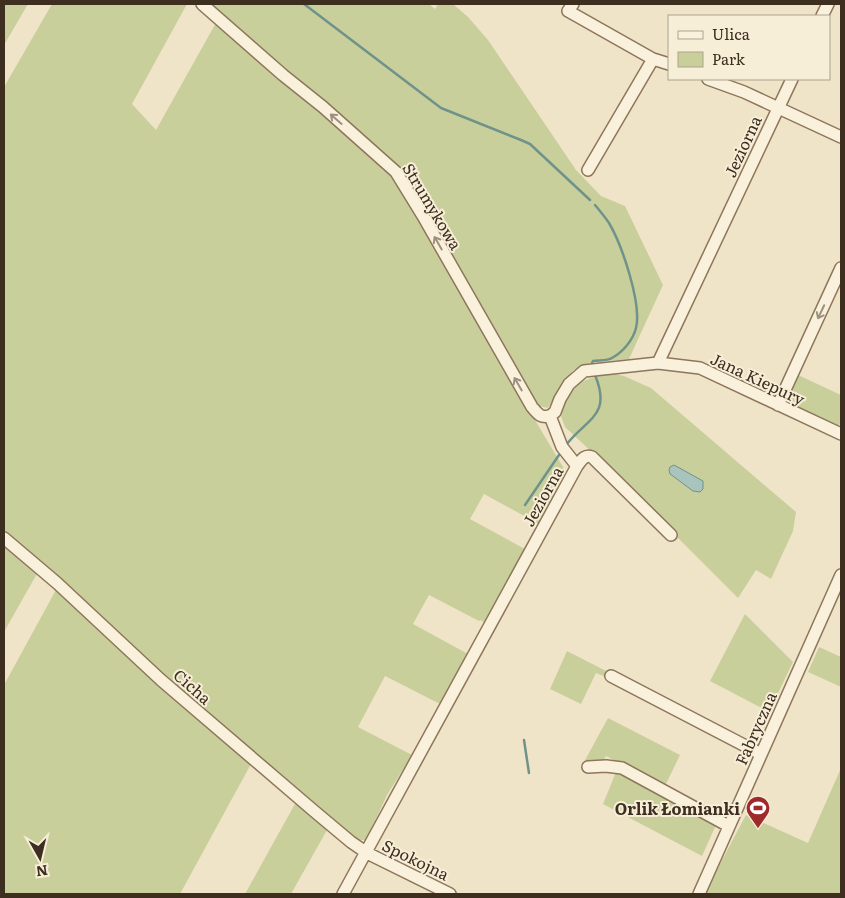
<svg xmlns="http://www.w3.org/2000/svg" width="845" height="898" viewBox="0 0 845 898" font-family="Literata,serif">
<style>
.green{fill:#c9cf9b}
.water{fill:#a9c4bc;stroke:#6f938a}
.lines{fill:none;stroke-linecap:round;stroke-linejoin:round}
.stream{stroke:#6f938a;stroke-width:2.5}
.minor-casing{stroke:#8d765c;stroke-width:14}
.minor{stroke:#faf1dc;stroke-width:11}
.oneway{stroke:#9c907e}
.labels{text-anchor:middle;dominant-baseline:central;stroke-width:4;stroke-linejoin:round;paint-order:stroke}
.street-label{font-size:16px;fill:#3d2e20;stroke:#f7eed8}
.poi-label{font-size:16px;font-weight:bold;fill:#3d2e20;stroke:#f7eed8;text-anchor:end}
</style>
<rect width="100%" height="100%" fill="#f0e4c8"/>
<path class="green" d="M5 4H28L4 45V7Z
M52 4H187L132 104 156 130 217 21 395 173 529 410 566 472 539 524 484 494 470 519 525 549 484 622 480 620 479 621 429 595 413 624 468 654 440 704 385 676 358 727 412 755 387 795 366 840H357L277 770 275 774 110 628 63 580 4 530V87Z
M206 4H429L435 9 438 4H453L468 17 488 40 576 170 601 196 625 206 663 285 629 359 589 363 573 370 548 408 539 406 399 170Z
M610 373 624 376 651 388 796 512 793 531 771 579 756 570 738 598 595 455 565 427 561 416 564 402 579 383 591 378Z
M798 375 841 395V420L839 426 786 401Z
M4 542 38 572 4 632Z
M57 588C119 650 185 707 251 764L180 894H4V685Z
M745 614 793 662 769 712 710 681Z
M819 647 841 657V687L808 672Z
M567 651 608 672 606 677 596 673 581 704 550 689Z
M608 718 680 755 665 786 606 756 603 761 584 762Z
M841 768V894H704L746 815 808 843Z
M616 772 716 825 702 856 603 804Z
M296 802 327 830 291 894H245Z"/>
<path class="water" d="M674 465 703 481V489L700 492 693 491 670 474 669 470 670 467Z"/>
<g class="lines">
<path class="stream" d="M304 4 441 108 521 140 530 144 590 200
M592 363 593 361C599 360 607 361 612 358 623 352 633 340 636 328 642 304 622 245 609 223 605 217 600 211 595 205
M566 445C587 418 612 416 595 375
M525 505 559 455
M524 740 529 773"/>
<defs>
<path id="minor" d="M202 4 283 75 323 107 396 172 423 216 532 407C538 414 540 418 550 416
M573 4 568 11 653 59 669 64
M822 16 828 4
M708 79 744 92 841 137
M588 170 653 59
M658 363 700 368 841 434
M778 405 841 268
M577 466C581 461 584 454 592 457L671 535
M4 538 57 583 161 680 314 811 351 842 367 853 450 894
M611 676 761 754
M588 767 606 766 622 768 725 824 729 825
M343 894 577 466 562 447 550 416 555 412 560 399 569 384 584 371 658 363 792 79
M699 894 841 575"/>
</defs>
<use href="#minor" class="minor-casing"/>
<use href="#minor" class="minor"/>
</g>
<defs><path id="oneway-shaft" d="M-6 0H5M1.5-3L5.5 0L1.5 3" fill="none" stroke-width="1.6" stroke-linecap="round" stroke-linejoin="round" transform="scale(1.25)"/></defs>
<g class="oneway">
<use href="#oneway-shaft" transform="translate(336 119) rotate(-139)"/>
<use href="#oneway-shaft" transform="translate(438 243) rotate(-120)"/>
<use href="#oneway-shaft" transform="translate(821 312) rotate(115)"/>
<use href="#oneway-shaft" transform="translate(518 384) rotate(-120)"/>
</g>
<defs>
<symbol id="stadium-pin" viewBox="-11 -11 22 30"><path d="M0 17L-7.5 6A9.5 9.5 0 1 1 7.5 6Z" fill="#9e2a2b" stroke="#f7eed8"/><path d="M0-5a6.5 5 0 1 0 0 10a6.5 5 0 1 0 0-10ZM-3.5-1.8h7v3.6h-7Z" fill="#fff"/></symbol>
</defs>
<g fill-rule="evenodd">
<use href="#stadium-pin" x="744" y="794" width="28" height="38"/>
</g>
<g class="labels">
<g class="street-label">
<text transform="translate(742 146) rotate(-65)">Jeziorna</text>
<text transform="translate(433 206) rotate(59)">Strumykowa</text>
<text transform="translate(758 378) rotate(25)">Jana Kiepury</text>
<text transform="translate(542 496) rotate(-61)">Jeziorna</text>
<text transform="translate(193 686) rotate(41)">Cicha</text>
<text transform="translate(755 728) rotate(-66)">Fabryczna</text>
<text transform="translate(416 859) rotate(26)">Spokojna</text>
</g>
<g class="poi-label">
<text x="740" y="808">Orlik Łomianki</text>
</g>
</g>
<rect width="845" height="898" fill="none" stroke="#3d2e20" stroke-width="10"/>
<rect x="668" y="15" width="162" height="65" fill="#f7eed8" stroke="#ada18e"/>
<rect x="678" y="31" width="25" height="8" fill="#faf1dc" stroke="#ada18e"/>
<text x="712" y="40" font-size="15" fill="#3d2e20">Ulica</text>
<rect x="678" y="52" width="25" height="15" fill="#c9cf9b" stroke="#ada18e"/>
<text x="712" y="65" font-size="15" fill="#3d2e20">Park</text>
<g transform="translate(40 858) rotate(172)" stroke="#f7eed8" stroke-width="4" paint-order="stroke">
<path d="M0-4L9 19L0 12L-9 19Z" fill="#3d2e20"/>
<text y="-8" font-size="14" font-weight="bold" text-anchor="middle" fill="#3d2e20">N</text>
</g>
</svg>
